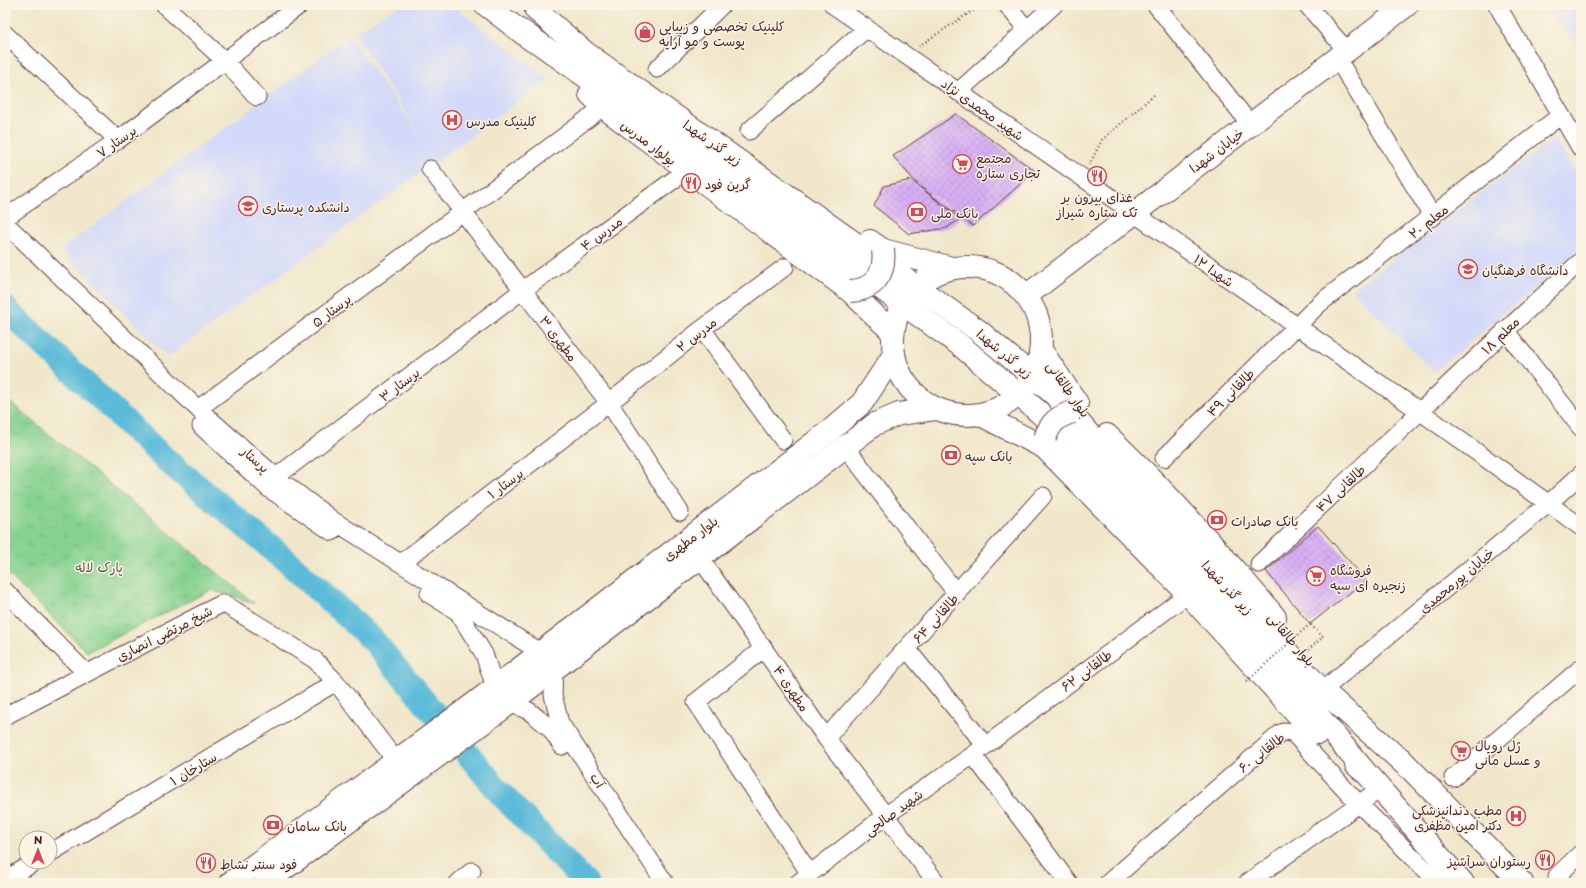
<svg xmlns="http://www.w3.org/2000/svg" width="1586" height="888" viewBox="0 0 1586 888" font-family="'Playpen Sans','Playpen Sans Arabic',sans-serif">
<style>
.built{fill:#d2d9f9}
.park{fill:url(#park-tufts);stroke:#68785e}
.lines{fill:none;stroke-linecap:round;stroke-linejoin:round}
.river{stroke:#5bbbd9;stroke-width:25}
.building{fill:url(#building-cross-hatch)}
.minor-casing{stroke:#633d43;stroke-width:19}
.major-casing{stroke:#633d43;stroke-width:24}
.path{stroke:#633d43;stroke-width:2.5;stroke-dasharray:1 3;stroke-linecap:butt}
.minor{stroke:#fff;stroke-width:17}
.major{stroke:#fff;stroke-width:22}
.major-bridge-casing{stroke:#633d43;stroke-width:24;stroke-linecap:butt}
.path-bridge{stroke:#633d43;stroke-width:2.5;stroke-dasharray:1 3;stroke-linecap:butt}
.major-bridge{stroke:#fff;stroke-width:22}
.labels{text-anchor:middle;dominant-baseline:central;stroke-width:3;stroke-linejoin:round;paint-order:stroke}
.poi-label{font-size:13px;fill:#4a1f2b;stroke:#fcf5e5;text-anchor:start}
.street-label{font-size:13px;fill:#4a1f2b;stroke:#fcf5e5}
.park-label{font-size:13px;fill:#5c5549;stroke:#fcf5e5}
</style>
<defs>
<pattern id="park-tufts" width="24" height="20" patternUnits="userSpaceOnUse"><rect width="24" height="20" fill="#86d290"/><path d="M3 7l-1-3M5 7V3M7 7l1-3M15 17l-1-3M17 17v-4M19 17l1-3" fill="none" stroke="#75b47c"/></pattern>
<pattern id="building-cross-hatch" width="8" height="8" patternUnits="userSpaceOnUse"><rect width="8" height="8" fill="#d8b1f5"/><path d="M0 0l8 8M0 8l8-8" fill="none" stroke="#bb98d2"/></pattern>
</defs>
<rect width="100%" height="100%" fill="#fcf5e5"/>
<filter id="ink" filterUnits="userSpaceOnUse"><feTurbulence type="fractalNoise" baseFrequency=".025" numOctaves="2"/><feDisplacementMap in="SourceGraphic" scale="8" xChannelSelector="R" yChannelSelector="G"/><feConvolveMatrix kernelMatrix="1 2 1 2 8 2 1 2 1" color-interpolation-filters="sRGB"/></filter>
<filter id="wash" filterUnits="userSpaceOnUse"><feTurbulence type="fractalNoise" baseFrequency=".012" numOctaves="4" result="noise"/><feDisplacementMap in="SourceGraphic" scale="16" xChannelSelector="R" yChannelSelector="G"/><feGaussianBlur stdDeviation="0.9" result="paint"/><feColorMatrix in="noise" values="0 0 0 0 0 0 0 0 0 0 0 0 0 0 0 0 0 1.4 0 .05"/><feComposite in="paint" operator="in"/></filter>
<g filter="url(#wash)">
<rect width="100%" height="100%" fill="#f0e7ca"/>
<path class="built" d="M399 5H452L549 79 168 357 60 250 349 36 429 148 354 33Z
M1555 5H1581V48L1548 11Z
M1554 138 1581 180V249L1434 372 1352 290Z"/>
<path class="park" d="M5 398 254 603 211 590 87 652 5 571Z"/>
<g class="lines">
<path class="river" d="M5 308 165 459 289 563 372 639 501 794 586 883"/>
</g>
<g id="blocks">
<path class="building" d="M956 114 1035 171 973 226 919 186 893 156Z
M911 180 921 188 960 219 947 228 909 234 874 206 884 186Z
M1318 526 1366 580 1310 624 1266 571Z"/>
</g>
</g>
<g filter="url(#ink)">
<use href="#blocks" fill-opacity="0" stroke="#633d43" stroke-width="1"/>
<g class="lines">
<defs>
<path id="minor" d="M164 5 225 61 257 97
M833 5 1421 412 1581 527
M1007 5 1027 30
M1156 5 1250 124
M1307 5 1347 51
M1497 5 1581 149
M5 34 118 140
M1337 58 1433 217
M657 69 722 5
M958 92 1054 5
M749 131 867 28
M430 169 609 403 680 512
M5 218 118 140 300 5
M5 223 198 409 276 477 334 521 540 652 554 669 553 695 560 723 665 883
M702 329 783 440
M1505 330 1581 428
M198 409 594 114
M201 426 268 488 332 532
M845 446 957 594
M1164 458 1319 304 1561 115
M276 477 523 290 679 176
M700 558 826 738 937 883
M401 563 609 403 702 329 785 267
M1259 564C1367 463 1472 360 1581 261
M5 591 86 673
M429 594 458 612 484 654 495 687 510 703 529 711 550 728 562 746
M764 648 696 702 810 874
M907 649 985 745
M1330 684 1548 504 1581 474
M5 716 223 603 315 660 336 682 396 761
M826 738 1043 496
M973 755 1069 883
M1453 778 1581 668
M50 853 336 682
M1557 876 1581 853
M5 880 35 862
M458 883 472 871
M798 883 885 816 973 755 1188 594
M1108 883 1281 733 1287 731 1293 733 1359 804 1439 883
M1247 883 1380 789"/>
<path id="major" d="M486 5 533 41
M536 10 586 53 979 331 1055 395 1123 473 1320 688 1410 769
M522 31 960 345 1040 413 1110 485 1306 701 1367 774
M590 94 603 107 850 291 892 332
M870 241 883 250 952 268
M893 341a74 74 0 1 1 148 0a74 74 0 1 1-148 0Z
M1026 296 1407 5
M1041 350 1077 403
M981 415 1045 448 1188 594 1301 718 1318 733
M1107 435C1167 492 1222 554 1275 617
M1400 758 1522 883
M1356 765 1367 774 1463 883
M230 883 472 705 832 429 862 403 893 356
M265 883 510 703 875 424 899 414 935 409"/>
</defs>
<use href="#minor" class="minor-casing"/>
<use href="#major" class="major-casing"/>
<path class="path" d="M919 46 981 5
M1089 165 1102 140 1154 95
M1308 650 1323 637 1310 624"/>
<use href="#minor" class="minor"/>
<use href="#major" class="major"/>
<defs>
<path id="major-bridge" d="M850 291C874 290 886 274 883 250
M1045 438C1050 423 1058 416 1073 412"/>
</defs>
<use href="#major-bridge" class="major-bridge-casing"/>
<path class="path-bridge" d="M1247 681 1310 624"/>
<use href="#major-bridge" class="major-bridge"/>
</g>
</g>
<defs>
<symbol id="shop-ring" viewBox="-11 -11 22 22"><circle r="9.5" fill="#fcf5e5" stroke="#d1495b" stroke-width="1.5"/><path d="M-5-2.5h2.3a2.7 3.5 0 0 1 5.4 0H5L5.5 6h-11ZM-1.5-2.5h3a1.5 2.3 0 0 0-3 0Z" fill="#d1495b"/></symbol>
<symbol id="hospital-ring" viewBox="-11 -11 22 22"><circle r="9.5" fill="#fcf5e5" stroke="#d1495b" stroke-width="1.5"/><path d="M-5-5h3v3.5h4V-5h3V5h-3V1.5h-4V5h-3Z" fill="#d1495b"/></symbol>
<symbol id="supermarket-ring" viewBox="-11 -11 22 22"><circle r="9.5" fill="#fcf5e5" stroke="#d1495b" stroke-width="1.5"/><path d="M-6-5.5h2.5l.6 2H6L4.5 2H-2.5L-4.4-4H-6ZM-1.5 3.2a1.3 1.3 0 1 0 .1 0ZM3 3.2a1.3 1.3 0 1 0 .1 0Z" fill="#d1495b"/></symbol>
<symbol id="restaurant-ring" viewBox="-11 -11 22 22"><circle r="9.5" fill="#fcf5e5" stroke="#d1495b" stroke-width="1.5"/><path d="M-5-6h1v4h1v-4h1v4h1v-4h1v5L-1.5 .5V6h-2V.5L-5-1ZM5-6V6H3V1.5H1.5Q1.5-4 5-6Z" fill="#d1495b"/></symbol>
<symbol id="university-ring" viewBox="-11 -11 22 22"><circle r="9.5" fill="#fcf5e5" stroke="#d1495b" stroke-width="1.5"/><path d="M0-5L7-2L0 1L-7-2ZM-4 1L0 2.5L4 1V4Q0 6-4 4Z" fill="#d1495b"/></symbol>
<symbol id="bank-ring" viewBox="-11 -11 22 22"><circle r="9.5" fill="#fcf5e5" stroke="#d1495b" stroke-width="1.5"/><path d="M-6-4H6V4H-6ZM0-2.3a2.3 2.3 0 1 0 0 4.6a2.3 2.3 0 1 0 0-4.6Z" fill="#d1495b"/></symbol>
</defs>
<g fill-rule="evenodd">
<use href="#shop-ring" x="634" y="21" width="22" height="22"/>
<use href="#hospital-ring" x="441" y="109" width="22" height="22"/>
<use href="#supermarket-ring" x="951" y="153" width="22" height="22"/>
<use href="#restaurant-ring" x="1086" y="165" width="22" height="22"/>
<use href="#restaurant-ring" x="680" y="172" width="22" height="22"/>
<use href="#university-ring" x="237" y="195" width="22" height="22"/>
<use href="#bank-ring" x="906" y="201" width="22" height="22"/>
<use href="#university-ring" x="1457" y="258" width="22" height="22"/>
<use href="#bank-ring" x="940" y="444" width="22" height="22"/>
<use href="#bank-ring" x="1206" y="509" width="22" height="22"/>
<use href="#supermarket-ring" x="1305" y="565" width="22" height="22"/>
<use href="#supermarket-ring" x="1450" y="740" width="22" height="22"/>
<use href="#hospital-ring" x="1505" y="805" width="22" height="22"/>
<use href="#bank-ring" x="262" y="814" width="22" height="22"/>
<use href="#restaurant-ring" x="1534" y="849" width="22" height="22"/>
<use href="#restaurant-ring" x="195" y="852" width="22" height="22"/>
</g>
<g class="labels">
<g class="poi-label">
<text x="659" y="25">کلینیک تخصصی و زیبایی<tspan x="659" dy="15">پوست و مو آرایه</tspan></text>
<text x="466" y="120">کلینیک مدرس</text>
<text x="976" y="157">مجتمع<tspan x="976" dy="15">تجاری ستاره</tspan></text>
<text x="705" y="183">گرین فود</text>
<text x="1097" y="196" text-anchor="middle">غذای بیرون بر<tspan x="1097" dy="15">تک ستاره شیراز</tspan></text>
<text x="262" y="206">دانشکده پرستاری</text>
<text x="931" y="212">بانک ملی</text>
<text x="1482" y="269">دانشگاه فرهنگیان</text>
<text x="965" y="455">بانک سپه</text>
<text x="1231" y="520">بانک صادرات</text>
<text x="1330" y="569">فروشگاه<tspan x="1330" dy="15">زنجیره ای سپه</tspan></text>
<text x="1475" y="744">ژل رویال<tspan x="1475" dy="15">و عسل مانی</tspan></text>
<text x="1502" y="809" text-anchor="end">مطب دندانپزشکی<tspan x="1502" dy="15">دکتر امین مظفری</tspan></text>
<text x="287" y="825">بانک سامان</text>
<text x="1531" y="860" text-anchor="end">رستوران سرآشپز</text>
<text x="220" y="863">فود سنتر نشاط</text>
</g>
<g class="street-label">
<text transform="translate(983 109) rotate(35)">شهید محمدی نژاد</text>
<text transform="translate(116 141) rotate(-35)">پرستار ۷</text>
<text transform="translate(649 142) rotate(37)">بولوار مدرس</text>
<text transform="translate(713 142) rotate(35)">زیر گذر شهدا</text>
<text transform="translate(1216 150) rotate(-37)">خیابان شهدا</text>
<text transform="translate(1428 221) rotate(-38)">معلم ۲۰</text>
<text transform="translate(601 233) rotate(-36)">مدرس ۴</text>
<text transform="translate(1214 270) rotate(35)">۱۲ شهدا</text>
<text transform="translate(331 310) rotate(-37)">پرستار ۵</text>
<text transform="translate(696 334) rotate(-38)">مدرس ۲</text>
<text transform="translate(1500 335) rotate(-44)">معلم ۱۸</text>
<text transform="translate(559 338) rotate(53)">مطهری ۳</text>
<text transform="translate(1005 353) rotate(40)">زیر گذر شهدا</text>
<text transform="translate(399 384) rotate(-37)">پرستار ۳</text>
<text transform="translate(1069 389) rotate(55)">بلوار طالقانی</text>
<text transform="translate(1230 392) rotate(-45)">طالقانی ۴۹</text>
<text transform="translate(256 459) rotate(42)">پرستار</text>
<text transform="translate(505 483) rotate(-37)">پرستار ۱</text>
<text transform="translate(1340 488) rotate(-43)">طالقانی ۴۷</text>
<text transform="translate(690 538) rotate(-37)">بلوار مطهری</text>
<text transform="translate(1456 580) rotate(-40)">خیابان پورمحمدی</text>
<text transform="translate(1228 587) rotate(47)">زیر گذر شهدا</text>
<text transform="translate(935 618) rotate(-48)">طالقانی ۶۴</text>
<text transform="translate(164 633) rotate(-27)">شیخ مرتضی انصاری</text>
<text transform="translate(1292 639) rotate(50)">بلوار طالقانی</text>
<text transform="translate(1086 670) rotate(-37)">طالقانی ۶۲</text>
<text transform="translate(792 688) rotate(56)">مطهری ۴</text>
<text transform="translate(1261 752) rotate(-39)">طالقانی ۶۰</text>
<text transform="translate(193 768) rotate(-31)">ستارخان ۱</text>
<text transform="translate(598 780) rotate(57)">آب</text>
<text transform="translate(893 812) rotate(-36)">شهید صالحی</text>
</g>
<g class="park-label">
<text x="99" y="566">پارک لاله</text>
</g>
</g>
<rect width="1586" height="888" fill="none" stroke="#fcf5e5" stroke-width="20"/>
<g transform="translate(38 850)"><circle r="19" fill="#fcf5e5" stroke="#b59f9b"/>
<path d="M0-3L7 15L0 10L-7 15Z" fill="#d1495b"/>
<text y="-6" font-size="11" font-weight="bold" text-anchor="middle" fill="#4a1f2b">N</text>
</g>
</svg>
